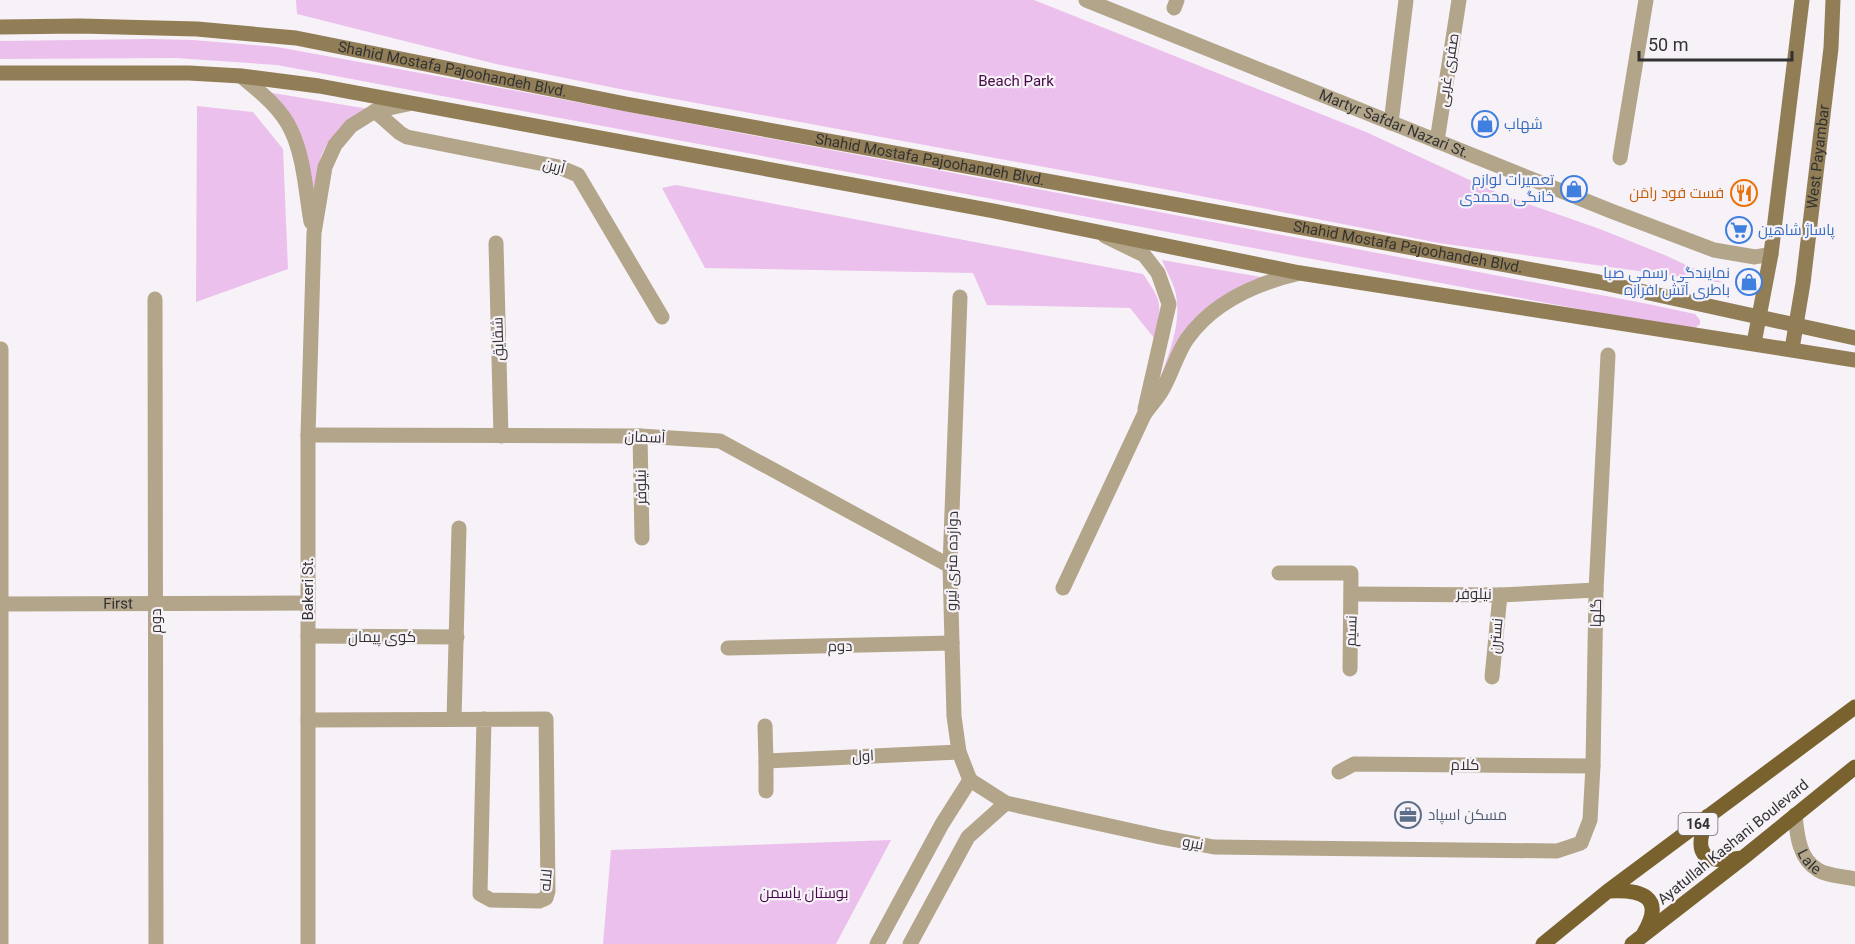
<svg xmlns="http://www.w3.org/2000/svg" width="1855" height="944" viewBox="0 0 1855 944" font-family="Roboto,Cairo,sans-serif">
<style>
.green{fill:#ecc0ec}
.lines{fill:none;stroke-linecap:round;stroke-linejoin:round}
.minor{stroke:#b2a58a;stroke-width:15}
.tertiary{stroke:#b2a58a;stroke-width:15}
.secondary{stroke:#917e56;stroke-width:15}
.primary{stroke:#7a622f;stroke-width:15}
.labels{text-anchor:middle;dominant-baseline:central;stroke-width:4.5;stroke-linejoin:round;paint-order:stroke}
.shield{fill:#f7f2f7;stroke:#6e6c6e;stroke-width:1.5}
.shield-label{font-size:14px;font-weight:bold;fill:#333233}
.street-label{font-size:15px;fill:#333233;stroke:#f7f2f7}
.park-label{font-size:15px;fill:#460949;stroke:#f7f2f7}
.shop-label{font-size:15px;fill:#366cbe;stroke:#f7f2f7;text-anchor:start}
.food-label{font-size:15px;fill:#c56008;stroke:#f7f2f7;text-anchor:end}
.service-label{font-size:15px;fill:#4e5e75;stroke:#f7f2f7;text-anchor:start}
</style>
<rect width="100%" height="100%" fill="#f7f2f7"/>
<path class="green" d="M296 0H1034L1366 132 1500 194 1600 229 1667 256 1724 283 1439 243 1180 192 620 89 496 64 297 14Z
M152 39 193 40 277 47 464 81 1643 303 1695 314 1700 320V324L1695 328 1595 312 277 65 176 58 0 59V41Z
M267 92 369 109C318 143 319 150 313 209 307 157 312 128 267 92Z
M197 106 253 112 283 149 288 269 196 302Z
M676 185 1143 274C1163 303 1162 304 1154 338L1130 308 987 305 973 273 705 268 662 188Z
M1162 260 1261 277 1234 292 1157 387C1167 357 1182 327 1176 295 1174 283 1166 271 1162 260Z
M891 840 836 944H603L611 850Z"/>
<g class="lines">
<g class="minor">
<path d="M1174 8 1177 0"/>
<path d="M375 111 400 133 407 137 559 167 578 175 662 317"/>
<path d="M1391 123 1406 0"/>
<path d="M1437 141 1459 0"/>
<path d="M1620 158 1646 0"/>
<path d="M1105 236 1144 255 1158 273 1169 304 1145 409"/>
<path d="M496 243 501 436"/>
<path d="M960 297 950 566 952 643 954 716 959 752 970 780 1006 803 1160 837 1214 847 1557 851 1581 843 1590 820 1593 766 1596 590 1608 355"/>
<path d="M155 299 156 944"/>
<path d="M308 435 640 436 720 441 950 566"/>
<path d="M640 436 642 538"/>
<path d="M1279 573H1351L1350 669"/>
<path d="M1063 588 1144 415C1149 407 1156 400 1161 392 1171 376 1176 355 1187 339 1214 301 1257 283 1300 273"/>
<path d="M1352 594 1500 595 1596 590"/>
<path id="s1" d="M0 604 308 603"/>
<path d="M308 636 457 637"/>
<path d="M728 648 952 643"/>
<path d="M1492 677 1500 595"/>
<path d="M454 719 459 528"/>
<path d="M308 720 546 719 548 891 546 898 539 901 491 900 480 894 484 719"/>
<path d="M765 726 766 761 959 752"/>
<path d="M766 761V791"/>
<path d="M1339 772 1354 764 1593 766"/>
<path id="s2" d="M1795 815C1797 835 1799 859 1818 870 1827 876 1844 876 1855 879"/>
<path d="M1 944V349"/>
<path d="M877 944 942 824 970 780"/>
<path d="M910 944 968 837 1006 803"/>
</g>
<g class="tertiary">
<path id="s3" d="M1086 0 1611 211 1714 250 1755 257 1771 254"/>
<path d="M241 76C259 91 281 108 291 130 304 156 306 194 311 222"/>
<path d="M308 944V435L314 233 325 167 335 145 351 126 375 111 408 104"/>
</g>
<g class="secondary">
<path id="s4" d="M0 27 80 26 197 29 296 38 626 104 1599 282 1855 338"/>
<path d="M0 73H189L241 76 319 86 994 211 1300 273 1855 360"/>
<path d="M1754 343 1771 254 1802 0"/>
<path id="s5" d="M1792 349 1803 283 1831 48 1833 0"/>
</g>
<path class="primary" d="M1708 816C1692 854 1702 865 1742 858
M1608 891C1640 889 1666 896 1644 933
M1543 944 1608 891 1855 707
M1632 944 1744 857 1855 767"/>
</g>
<defs>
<symbol id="shop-ring" viewBox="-11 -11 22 22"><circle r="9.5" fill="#f7f2f7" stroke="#3f7fe0" stroke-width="1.5"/><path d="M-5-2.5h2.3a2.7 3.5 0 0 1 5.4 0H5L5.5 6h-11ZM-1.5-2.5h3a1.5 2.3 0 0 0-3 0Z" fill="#3f7fe0"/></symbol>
<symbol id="restaurant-ring" viewBox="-11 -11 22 22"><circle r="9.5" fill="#f7f2f7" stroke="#e8710a" stroke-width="1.5"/><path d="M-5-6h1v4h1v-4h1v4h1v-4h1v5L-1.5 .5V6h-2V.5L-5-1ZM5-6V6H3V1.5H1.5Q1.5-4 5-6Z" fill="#e8710a"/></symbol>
<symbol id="supermarket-ring" viewBox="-11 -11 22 22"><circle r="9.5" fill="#f7f2f7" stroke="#3f7fe0" stroke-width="1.5"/><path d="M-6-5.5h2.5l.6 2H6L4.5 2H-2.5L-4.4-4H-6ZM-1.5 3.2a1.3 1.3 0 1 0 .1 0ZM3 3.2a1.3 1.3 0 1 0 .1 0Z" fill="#3f7fe0"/></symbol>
<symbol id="office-ring" viewBox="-11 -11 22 22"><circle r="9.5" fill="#f7f2f7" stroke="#5c6f8a" stroke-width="1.5"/><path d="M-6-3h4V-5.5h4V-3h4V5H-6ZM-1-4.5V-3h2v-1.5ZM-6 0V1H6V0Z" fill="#5c6f8a"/></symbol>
</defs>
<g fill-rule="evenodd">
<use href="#shop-ring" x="1470" y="109" width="30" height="30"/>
<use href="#shop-ring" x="1559" y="174" width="30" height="30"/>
<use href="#restaurant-ring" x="1729" y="178" width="30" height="30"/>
<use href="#supermarket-ring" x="1724" y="215" width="30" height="30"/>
<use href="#shop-ring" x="1734" y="267" width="30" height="30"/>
<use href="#office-ring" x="1393" y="800" width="30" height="30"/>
</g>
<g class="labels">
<rect class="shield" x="1678.5" y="813" width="39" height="22" rx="4.5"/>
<g class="shield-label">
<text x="1698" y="824">164</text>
</g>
<g class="street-label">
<text stroke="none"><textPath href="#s4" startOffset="456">Shahid Mostafa Pajoohandeh Blvd.</textPath></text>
<text transform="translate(1448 70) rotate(-81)">صفری غربی</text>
<text stroke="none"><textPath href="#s3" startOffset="332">Martyr Safdar Nazari St.</textPath></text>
<text stroke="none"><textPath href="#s5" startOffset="194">West Payambar</textPath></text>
<text stroke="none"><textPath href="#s4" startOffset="942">Shahid Mostafa Pajoohandeh Blvd.</textPath></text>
<text transform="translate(554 166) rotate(14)">آرین</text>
<text stroke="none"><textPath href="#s4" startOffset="1428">Shahid Mostafa Pajoohandeh Blvd.</textPath></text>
<text transform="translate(498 339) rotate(-92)">شقایق</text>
<text transform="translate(645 437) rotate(2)">آسمان</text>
<text transform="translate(641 487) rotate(-91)">نیلوفر</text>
<text transform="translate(952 561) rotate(-89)">دوازده متری نیرو</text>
<text transform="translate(308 589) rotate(-90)">Bakeri St.</text>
<text x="1474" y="594">نیلوفر</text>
<text stroke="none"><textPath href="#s1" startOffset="118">First</textPath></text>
<text transform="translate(1596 613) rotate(-89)">گلها</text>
<text transform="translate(156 621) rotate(-90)">دوم</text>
<text transform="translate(1351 631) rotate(-88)">نسیم</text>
<text transform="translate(1496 636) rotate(-85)">نسترن</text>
<text x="382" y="637">کوی پیمان</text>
<text transform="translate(840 646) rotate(-1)">دوم</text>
<text transform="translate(863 756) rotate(-3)">اول</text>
<text x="1465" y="765">کلام</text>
<text transform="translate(1733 842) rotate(-39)">Ayatullah Kashani Boulevard</text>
<text transform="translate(1193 843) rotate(10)">نیرو</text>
<text stroke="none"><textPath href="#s2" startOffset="50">Lale</textPath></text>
<text transform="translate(546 880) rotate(-85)">لاله</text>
</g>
<g class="park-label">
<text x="1016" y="81">Beach Park</text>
<text x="804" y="893">بوستان یاسمن</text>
</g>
<g class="shop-label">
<text x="1504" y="124">شهاب</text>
<text x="1554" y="180" text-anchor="end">تعمیرات لوازم<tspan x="1554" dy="17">خانگی محمدی</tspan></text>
<text x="1758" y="230">پاساژ شاهین</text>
<text x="1730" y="273" text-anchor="end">نمايندگی رسمی صبا<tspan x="1730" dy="17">باطری آتش افرازه</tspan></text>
</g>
<g class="food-label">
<text x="1724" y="193">فست فود رامَن</text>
</g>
<g class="service-label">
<text x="1428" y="815">مسکن اسپاد</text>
</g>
</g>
<path d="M1639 51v9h153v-9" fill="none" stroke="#333233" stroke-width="3"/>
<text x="1648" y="51" font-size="18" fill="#333233" stroke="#f7f2f7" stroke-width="4.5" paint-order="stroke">50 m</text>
</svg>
